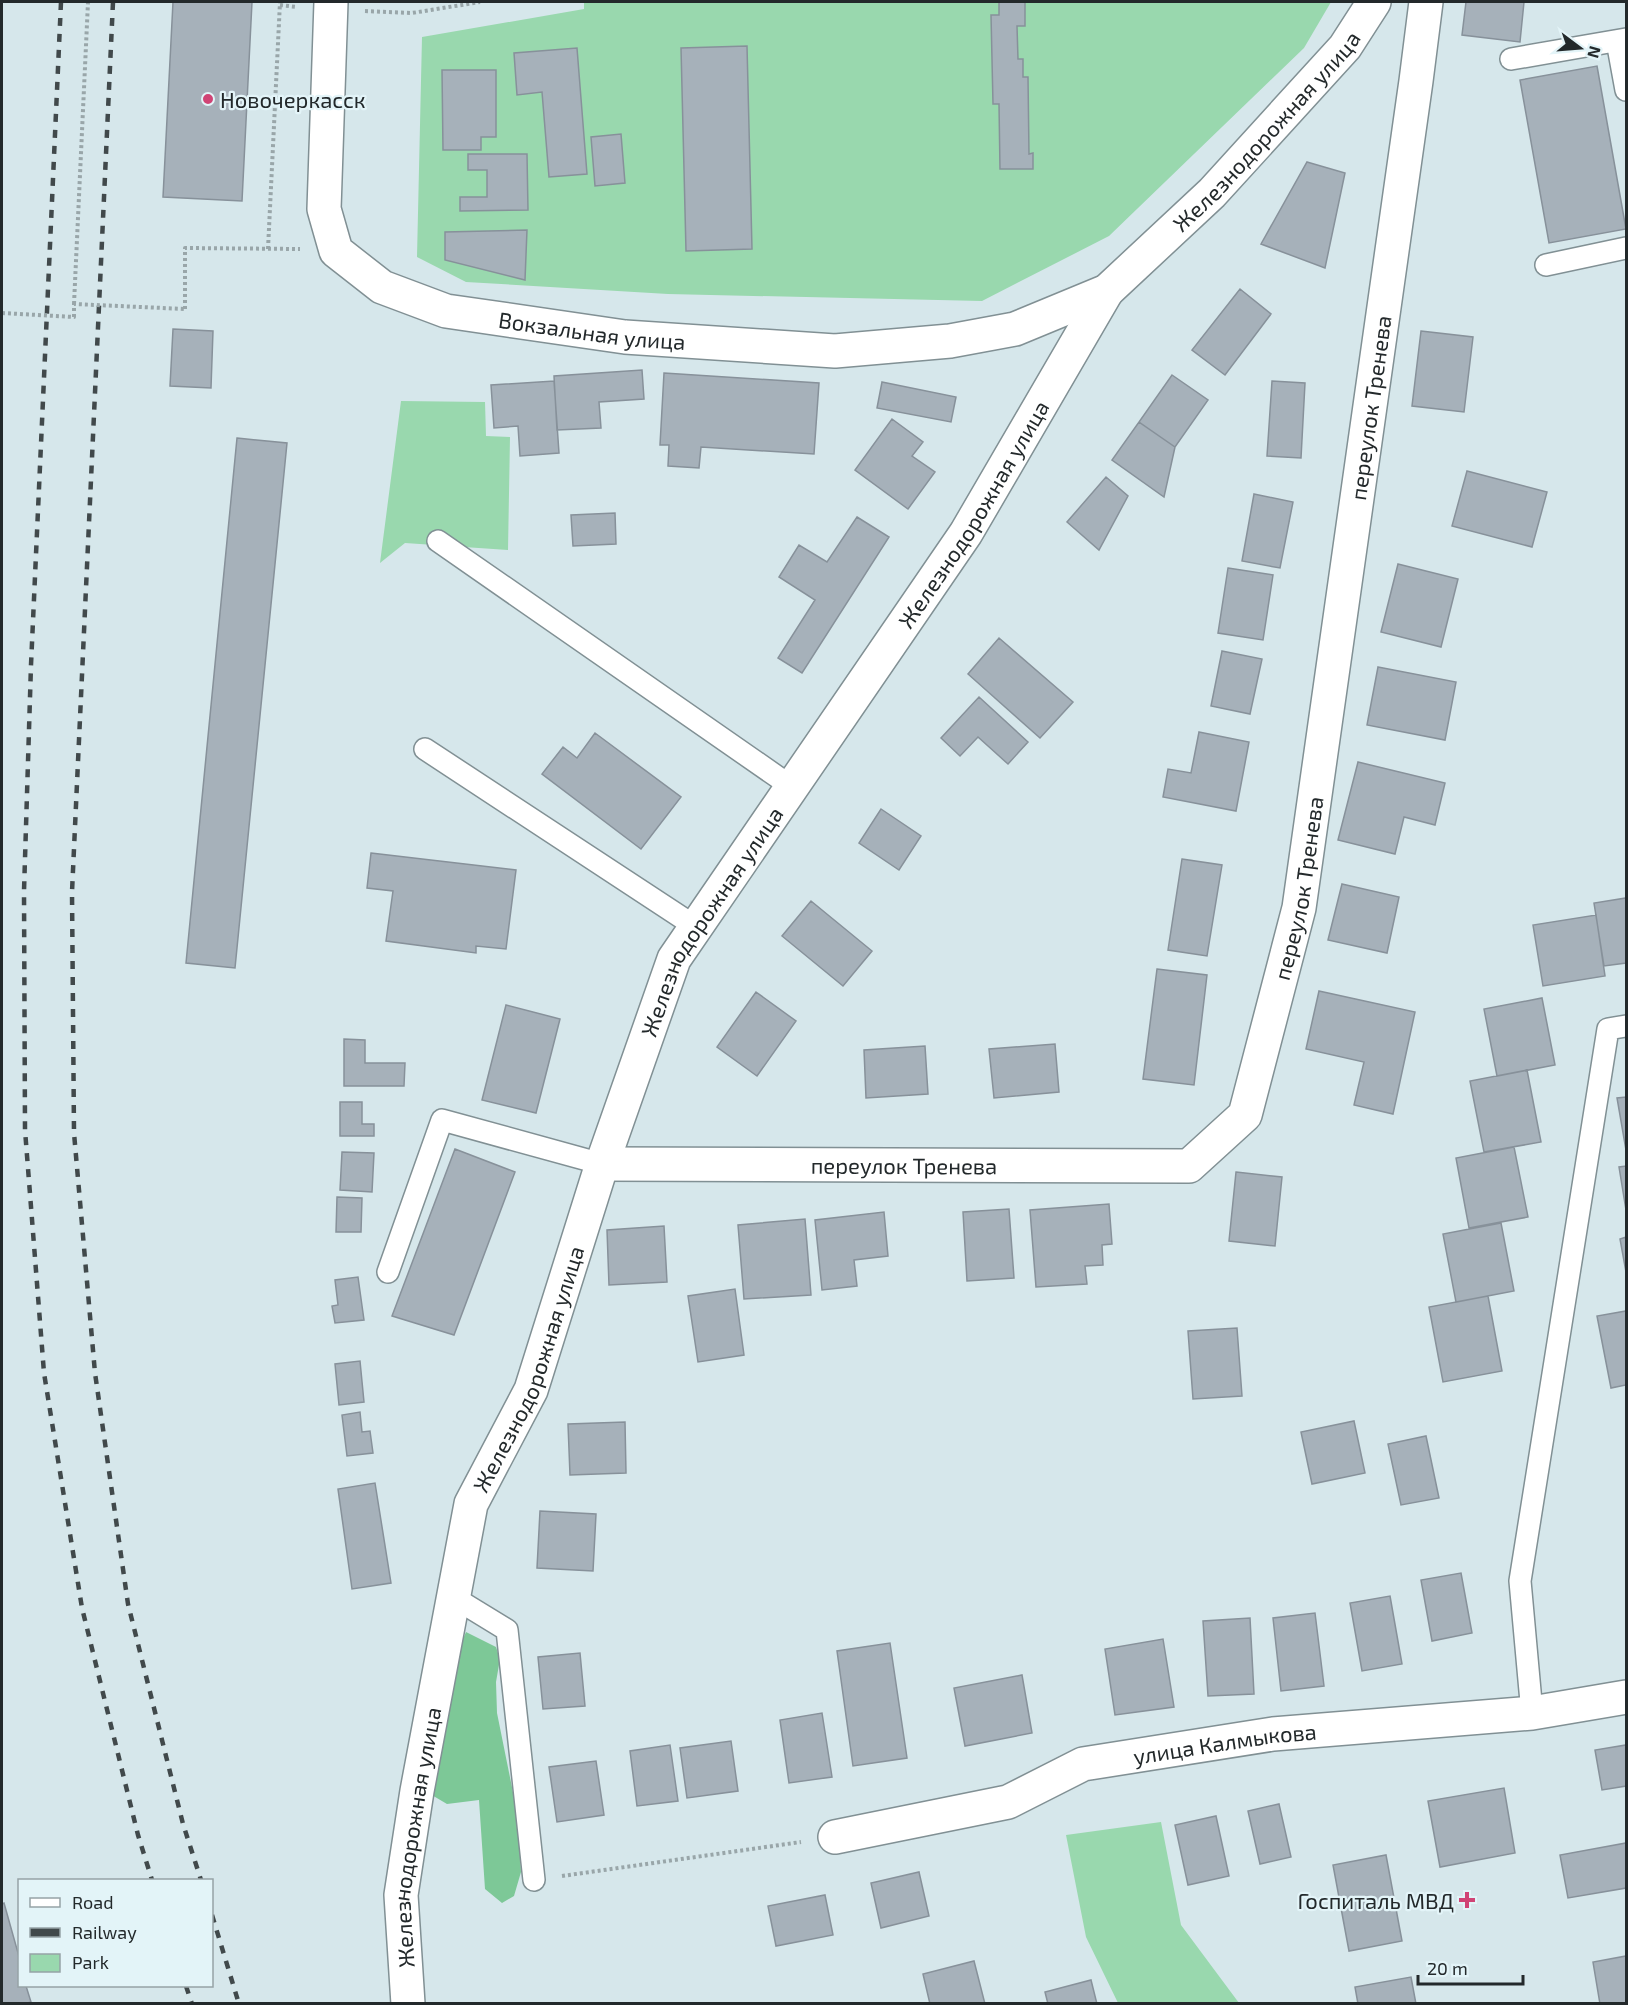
<svg xmlns="http://www.w3.org/2000/svg" width="1628" height="2005" viewBox="0 0 1628 2005" font-family="'Exo 2',sans-serif">
<style>
.green{fill:#99d8ae}
.forest{fill:#7dc897}
.building{fill:#a6b1ba;stroke:#87919a;stroke-width:1.5}
.lines{fill:none;stroke-linecap:round;stroke-linejoin:round}
.lane-casing{stroke:#819094;stroke-width:24}
.street-casing{stroke:#819094;stroke-width:36}
.secondary-casing{stroke:#819094;stroke-width:36}
.path{stroke:#99a6a9;stroke-width:4;stroke-dasharray:3 3;stroke-linecap:butt}
.lane{stroke:#fff;stroke-width:21}
.street{stroke:#fff;stroke-width:33}
.secondary{stroke:#fff;stroke-width:33}
.rail{stroke:#41494b;stroke-width:4.5;stroke-dasharray:8 8;stroke-linecap:butt}
.path-bridge{stroke:#99a6a9;stroke-width:4;stroke-dasharray:3 3;stroke-linecap:butt}
.poi-dot{fill:#d04475;stroke:#e3f4f8;stroke-width:2}
.labels{text-anchor:middle;dominant-baseline:central;stroke-width:4.5;stroke-linejoin:round;paint-order:stroke}
.poi-label{font-size:22px;fill:#23292b;stroke:#e3f4f8;text-anchor:start}
.street-label{font-size:22px;fill:#23292b;stroke:#e3f4f8}
</style>
<rect width="100%" height="100%" fill="#d6e7eb"/>
<path class="green" d="M584 2H1331L1304 48 1109 236 982 301 668 294 466 282 417 257 422 37 584 9Z
M401 401 485 402 486 436 510 437 508 550 405 543 380 563Z
M1161 1822 1181 1925 1239 2003H1118L1086 1937 1066 1835Z"/>
<path class="forest" d="M466 1632 496 1647 500 1659 496 1682 497 1713 518 1817 521 1872 514 1896 502 1903 485 1889 479 1800 447 1804 425 1791 454 1688 458 1651Z"/>
<path class="building" d="M173 2H252L242 201 163 197Z
M999 2H1025V26H1017L1018 59H1023V77H1028L1029 154 1033 153V169H1000L999 104H993L991 15H999Z
M1466 2H1524L1520 42 1462 35Z
M747 46 752 249 686 251 681 48Z
M577 48 587 174 549 177 542 92 517 95 514 53Z
M1597 66 1626 229 1549 243 1520 80Z
M442 70H496V137H481V150H443Z
M621 134 625 183 595 186 591 137Z
M468 154H527L528 210 460 211V197H487V170H468Z
M1307 162 1345 173 1325 268 1261 244Z
M527 230 525 280 445 260V232Z
M1240 289 1271 314 1225 375 1192 350Z
M173 329 213 331 211 388 170 386Z
M1421 331 1473 337 1464 412 1412 406Z
M642 370 644 399 599 402 601 428 557 430 554 376Z
M664 373 819 383 814 454 701 447 699 468 668 466 669 445H660Z
M1172 375 1208 400 1175 447 1139 422Z
M554 381 559 453 520 456 518 426 494 428 491 385Z
M1272 381 1305 383 1301 458 1267 456Z
M882 382 956 397 951 422 877 408Z
M892 419 923 442 912 456 935 472 908 509 855 470Z
M1139 422 1175 447 1164 497 1112 460Z
M237 438 287 443 235 968 186 963Z
M1467 471 1547 492 1532 547 1452 526Z
M1106 477 1128 496 1099 550 1067 522Z
M1254 494 1293 502 1280 568 1242 561Z
M615 513 616 544 573 546 571 515Z
M857 517 889 537 802 673 778 658 815 600 779 577 799 545 827 562Z
M1398 564 1458 579 1441 647 1381 632Z
M1228 568 1273 575 1263 640 1218 633Z
M999 638 1073 702 1040 738 968 674Z
M1222 651 1262 659 1250 714 1211 706Z
M1378 667 1456 682 1445 740 1367 725Z
M979 697 1028 742 1008 764 978 737 960 756 941 738Z
M1199 732 1249 742 1236 811 1163 797 1168 769 1191 773Z
M595 733 681 797 641 849 542 774 563 747 577 758Z
M1358 762 1445 783 1435 825 1404 817 1395 854 1338 840Z
M881 809 921 836 899 870 859 843Z
M371 853 516 870 506 949 476 946V953L386 941 393 891 367 888Z
M1182 859 1222 865 1207 956 1168 950Z
M1342 884 1399 897 1387 953 1328 940Z
M1626 898V963L1604 966 1594 903Z
M811 901 872 951 843 986 782 936Z
M1596 915 1605 976 1543 986 1533 925Z
M1157 969 1207 975 1194 1085 1143 1079Z
M1319 991 1415 1012 1393 1114 1354 1105 1364 1062 1306 1049Z
M756 992 796 1021 757 1076 717 1047Z
M1542 998 1555 1065 1497 1076 1484 1009Z
M506 1005 560 1019 536 1113 482 1100Z
M344 1039 365 1040V1063H405L404 1086H344Z
M1055 1044 1059 1092 994 1098 989 1049Z
M925 1046 928 1094 866 1098 864 1050Z
M1527 1070 1541 1142 1484 1152 1470 1081Z
M1626 1097V1150L1617 1098Z
M340 1102H362V1124H374V1136H340Z
M1514 1147 1528 1217 1469 1228 1456 1158Z
M455 1149 515 1172 454 1335 392 1316Z
M342 1152 374 1153 372 1192 340 1190Z
M1626 1166V1210L1619 1167Z
M1236 1172 1282 1177 1275 1246 1229 1241Z
M337 1197 362 1198 361 1232H336Z
M1109 1204 1112 1244 1102 1245 1103 1265 1085 1266 1087 1284 1036 1287 1030 1210Z
M1009 1209 1014 1278 967 1281 963 1212Z
M884 1212 888 1256 854 1260 857 1286 822 1290 815 1220Z
M805 1219 811 1295 744 1299 738 1225Z
M1501 1223 1514 1291 1456 1302 1443 1234Z
M664 1226 667 1282 609 1285 607 1230Z
M1626 1237V1272L1620 1239Z
M358 1277 364 1320 335 1323 332 1306 338 1305 335 1280Z
M735 1289 744 1355 698 1362 688 1296Z
M1488 1296 1502 1371 1443 1382 1429 1307Z
M1626 1311V1385L1611 1388 1597 1316Z
M1237 1328 1242 1396 1193 1399 1188 1331Z
M360 1361 364 1402 339 1405 335 1364Z
M360 1412 362 1432 370 1431 373 1453 347 1456 342 1415Z
M1354 1421 1365 1473 1312 1484 1301 1432Z
M625 1422 626 1473 570 1475 568 1424Z
M1426 1436 1439 1498 1401 1505 1388 1444Z
M375 1483 391 1583 352 1589 338 1489Z
M540 1511 596 1514 593 1571 537 1568Z
M1461 1573 1472 1633 1432 1641 1421 1580Z
M1390 1596 1402 1664 1362 1671 1350 1603Z
M1315 1613 1324 1686 1281 1691 1273 1618Z
M1250 1618 1254 1694 1208 1696 1203 1621Z
M1163 1639 1174 1707 1115 1715 1105 1649Z
M890 1643 907 1758 853 1766 837 1651Z
M580 1653 585 1706 543 1709 538 1657Z
M1022 1675 1032 1733 965 1746 954 1688Z
M822 1713 832 1777 789 1783 780 1720Z
M731 1741 738 1791 687 1798 680 1748Z
M670 1745 678 1801 637 1806 630 1751Z
M1626 1745V1786L1602 1790 1595 1750Z
M596 1761 604 1815 557 1822 549 1767Z
M1504 1788 1515 1853 1440 1867 1428 1801Z
M1279 1804 1291 1857 1260 1864 1248 1811Z
M1216 1816 1229 1876 1188 1885 1175 1825Z
M1626 1843V1888L1568 1898 1560 1855Z
M1386 1855 1402 1941 1349 1951 1333 1865Z
M919 1872 929 1916 881 1928 871 1883Z
M825 1895 833 1935 776 1946 768 1906Z
M4 1903 20 1960V1986H26L31 2002 24 2004H2V1904Z
M1626 1956V2004H1600L1593 1962Z
M974 1961 985 2004H930L923 1974Z
M1411 1977 1416 2004H1358L1355 1987Z
M1091 1980 1097 2004H1048L1045 1992Z"/>
<g class="lines">
<defs>
<path id="lane" d="M1617 41 1626 90
M1511 59 1626 39
M1546 265 1626 248
M438 541 792 787
M425 749 696 927
M388 1272 442 1120 602 1164
M453 1597 507 1630 534 1880
M1532 1713 1520 1581 1608 1029 1626 1026"/>
<g id="street">
<path id="s1" d="M602 1164 1189 1166 1245 1115 1299 908 1416 81 1426 2"/>
<path id="s2" d="M835 1837 1008 1802 1083 1764 1273 1734 1532 1713 1626 1697"/>
<path id="s3" d="M408 2004 401 1895 417 1791 471 1504 531 1390 602 1164 674 959 966 533 1107 291"/>
</g>
<g id="secondary">
<path id="s4" d="M331 2 324 209 336 251 382 287 446 311 625 337 835 351 950 341 1015 329 1107 291 1212 193 1345 47 1374 2"/>
</g>
</defs>
<use href="#lane" class="lane-casing"/>
<use href="#street" class="street-casing"/>
<use href="#secondary" class="secondary-casing"/>
<path class="path" d="M280 5 297 7
M365 11 412 13 480 2
M268 249 280 2
M74 304 88 2
M185 309V248L300 249
M562 1876 801 1842"/>
<use href="#lane" class="lane"/>
<use href="#street" class="street"/>
<use href="#secondary" class="secondary"/>
<path class="rail" d="M61 2 31 665 24 891 25 1130 44 1373 82 1608 138 1835 152 1880
M113 2 72 892 74 1133 95 1373 128 1604 183 1824 201 1880
M212 1915 239 2004
M186 1986 192 2004"/>
<path class="path-bridge" d="M2 313 74 317V304L185 309"/>
</g>
<g class="poi-dot">
<circle cx="208" cy="99" r="6"/>
<path d="M1464 1891h6v6h6v6h-6v6h-6v-6h-6v-6h6z"/>
</g>
<g class="labels">
<g class="poi-label">
<text x="220" y="99">Новочеркасск</text>
<text x="1454" y="1900" text-anchor="end">Госпиталь МВД</text>
</g>
<g class="street-label">
<text stroke="none"><textPath href="#s4" startOffset="1276">Железнодорожная улица</textPath></text>
<text stroke="none"><textPath href="#s4" startOffset="525">Вокзальная улица</textPath></text>
<text stroke="none"><textPath href="#s1" startOffset="1382">переулок Тренева</textPath></text>
<text stroke="none"><textPath href="#s3" startOffset="1626">Железнодорожная улица</textPath></text>
<text stroke="none"><textPath href="#s1" startOffset="896">переулок Тренева</textPath></text>
<text stroke="none"><textPath href="#s3" startOffset="1140">Железнодорожная улица</textPath></text>
<text stroke="none"><textPath href="#s1" startOffset="302">переулок Тренева</textPath></text>
<text stroke="none"><textPath href="#s3" startOffset="654">Железнодорожная улица</textPath></text>
<text stroke="none"><textPath href="#s2" startOffset="404">улица Калмыкова</textPath></text>
<text stroke="none"><textPath href="#s3" startOffset="168">Железнодорожная улица</textPath></text>
</g>
</g>
<rect width="1628" height="2005" fill="none" stroke="#23292b" stroke-width="6"/>
<rect x="18" y="1879" width="195" height="108" fill="#e3f4f8" stroke="#96a3a6" stroke-width="1.5"/>
<rect x="30" y="1898" width="30" height="9" fill="#ffffff" stroke="#96a3a6" stroke-width="1.5"/>
<text x="72" y="1909" font-size="18" fill="#23292b">Road</text>
<rect x="30" y="1928" width="30" height="9" fill="#41494b" stroke="#96a3a6" stroke-width="1.5"/>
<text x="72" y="1939" font-size="18" fill="#23292b">Railway</text>
<rect x="30" y="1954" width="30" height="18" fill="#99d8ae" stroke="#96a3a6" stroke-width="1.5"/>
<text x="72" y="1969" font-size="18" fill="#23292b">Park</text>
<g transform="translate(1580 48) rotate(106)" stroke="#e3f4f8" stroke-width="4.5" paint-order="stroke">
<path d="M0-4.5L10 22L0 15L-10 22Z" fill="#23292b"/>
<text y="-9" font-size="16" font-weight="bold" text-anchor="middle" fill="#23292b">N</text>
</g>
<path d="M1418 1975v9h105v-9" fill="none" stroke="#23292b" stroke-width="3"/>
<text x="1427" y="1975" font-size="18" fill="#23292b" stroke="#e3f4f8" stroke-width="4.5" paint-order="stroke">20 m</text>
</svg>
